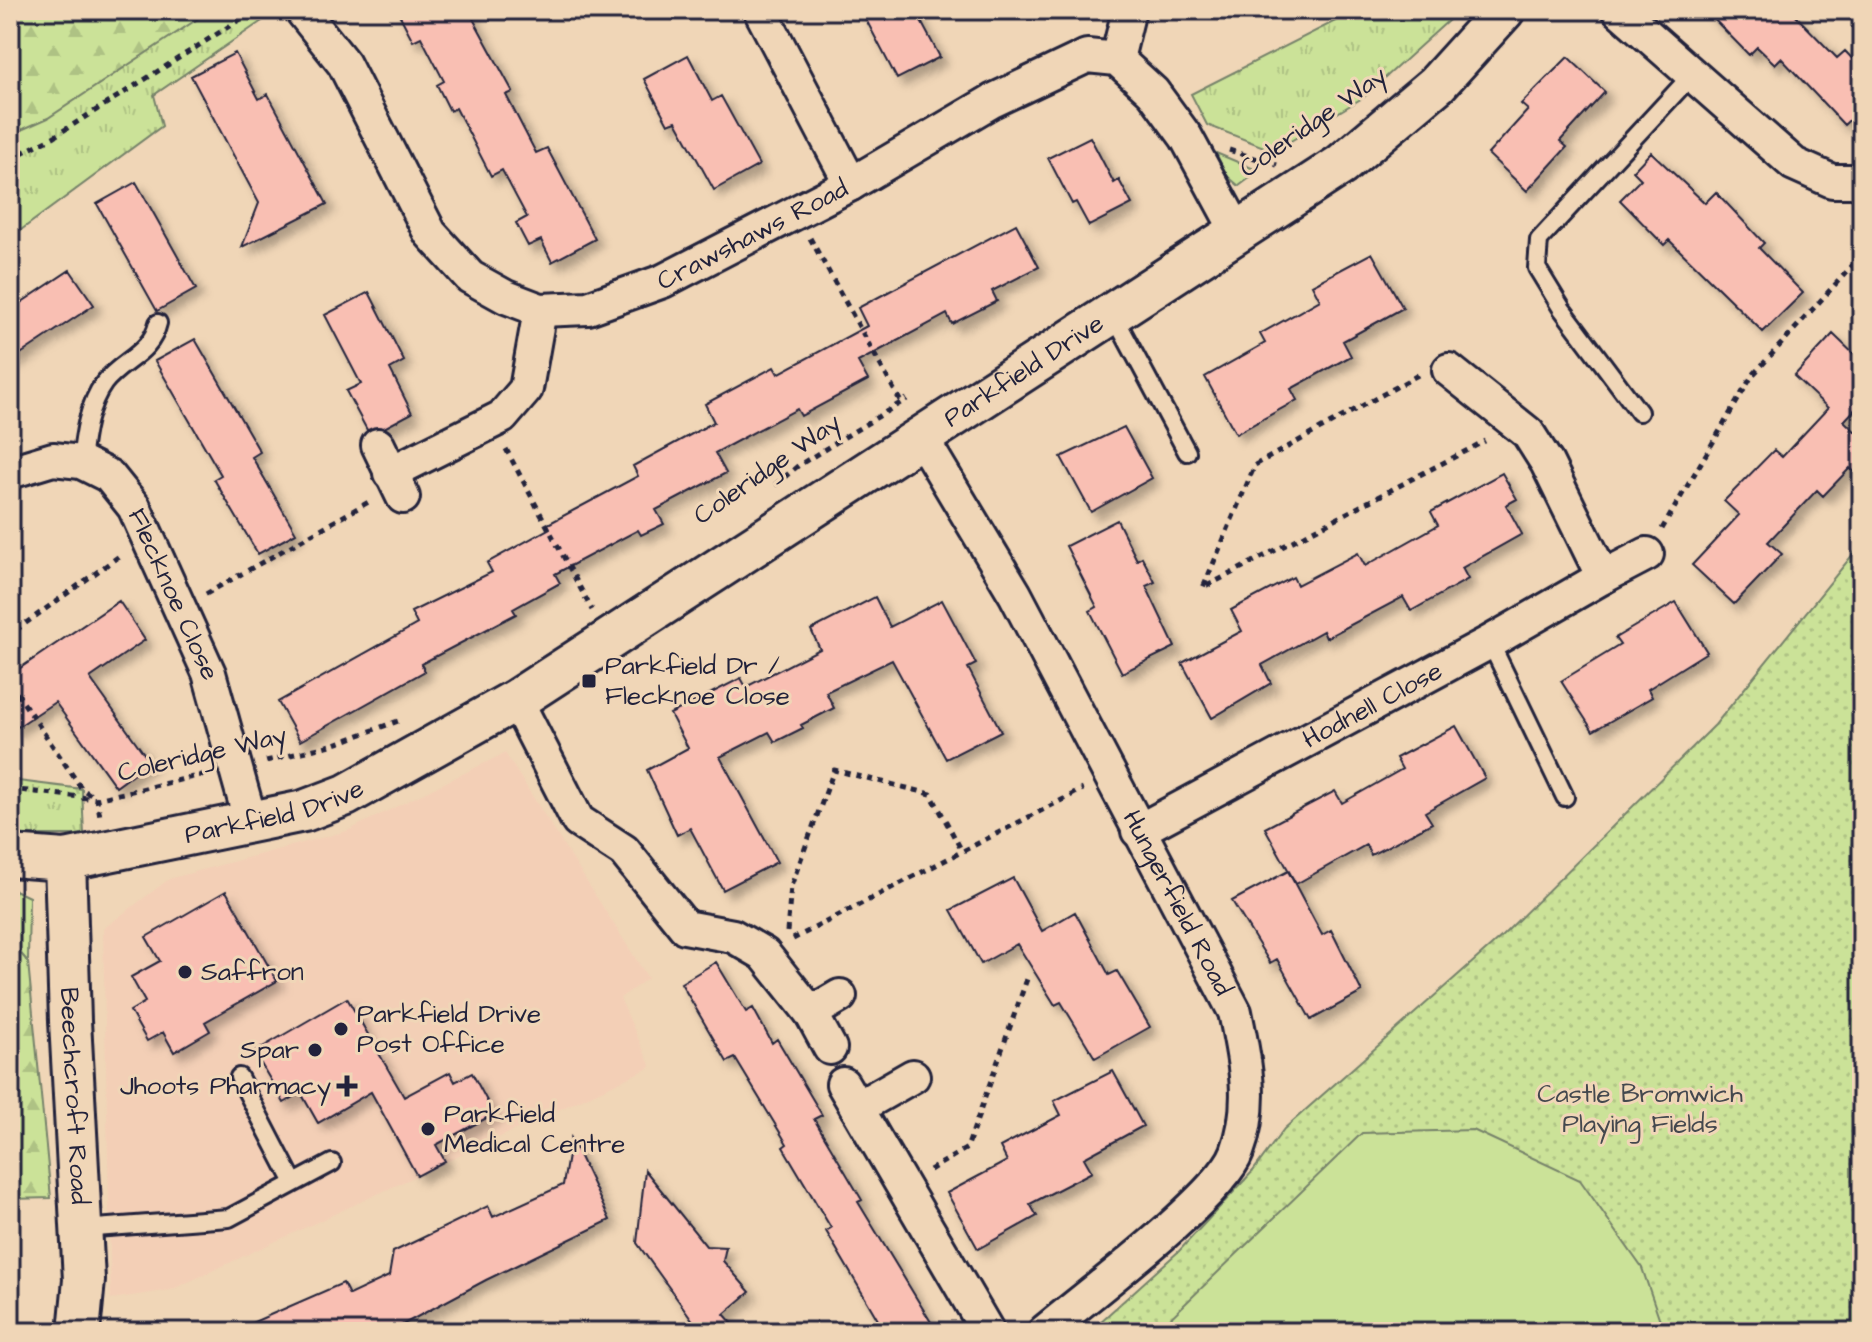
<svg xmlns="http://www.w3.org/2000/svg" width="1872" height="1342" viewBox="0 0 1872 1342" font-family="'Architects Daughter',sans-serif">
<style>
.built{fill:#f3cfb6}
.grass{fill:url(#grass-tufts);stroke:#76826a;stroke-width:2}
.forest{fill:url(#forest-firs);stroke:#76826a;stroke-width:2}
.park{fill:url(#park-dots);stroke:#76826a;stroke-width:2}
.garden{fill:#cbe298;stroke:#76826a;stroke-width:2}
.building{fill:#f9bfb3;stroke:#22223b;stroke-width:2;filter:url(#shadow)}
.lines{fill:none;stroke-linecap:round;stroke-linejoin:round}
.service-casing{stroke:#22223b;stroke-width:22}
.minor-casing{stroke:#22223b;stroke-width:38}
.tertiary-casing{stroke:#22223b;stroke-width:46}
.path{stroke:#22223b;stroke-width:5;stroke-dasharray:6 6;stroke-linecap:butt}
.service{stroke:#f0d6b7;stroke-width:16}
.minor{stroke:#f0d6b7;stroke-width:32}
.tertiary{stroke:#f0d6b7;stroke-width:40}
.poi-dot{fill:#22223b;stroke:#f0d6b7;stroke-width:3}
.labels{text-anchor:middle;dominant-baseline:central;stroke-width:6;stroke-linejoin:round;paint-order:stroke}
.street-label{font-size:26px;fill:#22223b;stroke:#f0d6b7}
.poi-label{font-size:26px;fill:#22223b;stroke:#f0d6b7;text-anchor:start}
.park-label{font-size:26px;fill:#44484e;stroke:#f0d6b7}
</style>
<defs>
<pattern id="grass-tufts" width="24" height="20" patternUnits="userSpaceOnUse" patternTransform="scale(2)"><rect width="24" height="20" fill="#cbe298"/><path d="M3 7l-1-3M5 7V3M7 7l1-3M15 17l-1-3M17 17v-4M19 17l1-3" fill="none" stroke="#aec284"/></pattern>
<pattern id="forest-firs" width="22" height="20" patternUnits="userSpaceOnUse" patternTransform="scale(2)"><rect width="22" height="20" fill="#cbe298"/><path d="M5 1l3.5 6h-7zM16 11l3.5 6h-7z" fill="#aec284"/></pattern>
<pattern id="park-dots" width="8" height="8" patternUnits="userSpaceOnUse" patternTransform="scale(2)"><rect width="8" height="8" fill="#cbe298"/><path d="M2 2h.1M6 6h.1" fill="none" stroke="#aec284" stroke-width="1.8" stroke-linecap="round"/></pattern>
<filter id="shadow"><feDropShadow dx="7" dy="7" stdDeviation="4" flood-color="#0004"/></filter>
</defs>
<rect width="100%" height="100%" fill="#f0d6b7"/>
<filter id="ink" filterUnits="userSpaceOnUse"><feTurbulence type="fractalNoise" baseFrequency=".0125" numOctaves="2"/><feDisplacementMap in="SourceGraphic" scale="16" xChannelSelector="R" yChannelSelector="G"/><feConvolveMatrix kernelMatrix="1 2 1 2 8 2 1 2 1" color-interpolation-filters="sRGB"/></filter>
<g filter="url(#ink)">
<path class="built" d="M505 753 648 978 620 998 651 1067 171 1290 111 1299 103 929 169 879 347 831Z"/>
<path class="grass" d="M10 10H278L154 95 162 126 10 238Z
M1357 10H1460L1364 97 1274 151 1207 125 1191 94Z
M1216 153 1259 171 1239 186 1226 175Z
M10 780 82 789 84 835H10Z
M10 888 29 897 28 962 10 941Z"/>
<path class="forest" d="M10 10H211L48 118 10 135Z
M10 941 28 962 51 1198 10 1199Z"/>
<path class="park" d="M1862 543V1332H1089L1179 1251 1253 1171 1284 1129 1501 937 1715 725Z"/>
<path class="garden" d="M1473 1130 1580 1180 1642 1268 1664 1332H1156L1362 1133Z"/>
<path class="building" d="M397 10H475L470 13 513 92 506 95 536 153 547 148 595 239 552 262 541 240 528 246 516 223 527 217 502 170 491 176 456 108 450 111 437 85 444 81 421 37 413 41Z
M861 10H915L940 57 897 79Z
M1705 10H1790L1837 58 1845 51 1862 69V108L1844 125 1781 58 1775 64 1757 47 1749 55Z
M235 53 259 99 268 94 327 204 242 247 259 203 191 76Z
M688 55 712 101 721 96 759 165 714 190 676 121 668 124 644 79Z
M1568 57 1605 92 1560 141 1567 147 1527 191 1488 154 1528 110 1521 104Z
M1090 137 1114 183 1119 180 1132 204 1089 226 1076 202 1072 204 1048 158Z
M1651 152 1705 203 1716 192 1764 243 1759 248 1803 293 1763 332 1669 240 1664 245 1620 200 1641 179 1633 171Z
M136 182 196 289 157 311 97 204Z
M1016 224 1039 267 992 291 997 301 952 324 947 314 858 362 868 380 801 416 797 409 715 453 726 473 656 510 664 524 641 535 638 530 555 574 560 583 513 609 516 614 421 664 425 671 300 741 278 702 417 624 411 612 492 572 487 563 550 528 548 524 638 476 633 466 714 422 705 404 774 367 778 374 867 326 858 308Z
M1372 253 1403 308 1343 341 1351 356 1291 389 1297 400 1236 434 1205 377 1265 343 1260 334 1320 300 1312 285Z
M70 270 94 305 10 361V310Z
M369 292 404 361 390 369 412 413 384 428 367 430 346 391 361 384 325 315Z
M1833 334 1862 362V402L1844 421 1862 438V479L1850 468 1823 496 1817 490 1768 542 1782 554 1734 604 1692 565 1739 515 1724 501 1774 450 1782 457 1828 408 1794 376Z
M195 339 260 452 252 457 296 533 258 554 214 479 221 475 155 361Z
M1124 427 1152 478 1091 512 1061 457Z
M1502 473 1517 499 1506 505 1522 534 1462 568 1468 579 1411 611 1403 597 1326 638 1323 631 1262 665 1271 683 1212 718 1182 663 1242 631 1231 610 1293 577 1297 585 1358 553 1365 566 1438 525 1431 512Z
M1117 520 1137 560 1142 557 1155 582 1146 586 1175 647 1122 673 1090 611 1097 607 1066 546Z
M875 597 890 627 942 600 976 664 968 668 1001 731 946 759 892 660 826 692 834 708 801 725 803 728 775 742 769 732 720 757 777 862 723 890 690 828 677 835 647 770 688 748 670 714 741 678 746 687 820 649 811 630Z
M119 601 145 640 90 678 150 762 116 787 55 702 10 732V675Z
M1676 602 1707 652 1648 689 1652 697 1593 731 1561 681 1620 645 1615 638Z
M1456 726 1485 778 1425 812 1432 823 1371 855 1366 845 1296 884 1265 828 1335 791 1342 803 1402 769 1396 758Z
M1288 871 1322 935 1331 930 1362 992 1311 1020 1277 959 1270 963 1232 901Z
M1013 878 1042 931 1075 912 1109 975 1117 971 1150 1027 1095 1058 1061 1002 1055 1005 1017 944 981 964 951 910Z
M226 891 277 981 205 1022 210 1031 174 1052 163 1032 147 1041 130 1011 145 1002 131 977 160 961 146 937Z
M716 962 746 1012 753 1008 772 1043 777 1039 822 1115 814 1119 862 1200 858 1202 937 1332H885L826 1231 831 1228 783 1147 787 1144 735 1058 727 1062 681 983Z
M347 998 404 1097 450 1072 455 1082 472 1073 494 1114 436 1145 445 1161 417 1176 371 1092 318 1123 301 1093 284 1103 254 1052Z
M1113 1071 1143 1126 1084 1158 1092 1172 1030 1204 1037 1216 978 1249 947 1193 1007 1161 1000 1147 1061 1115 1054 1101Z
M571 1138 610 1220 486 1280 389 1332H231L343 1283 349 1295 389 1276 393 1252 488 1206 493 1217 563 1185Z
M645 1170 706 1246 726 1247 723 1261 750 1292 724 1314 740 1332H701L637 1243Z"/>
<g class="lines">
<defs>
<path id="service" d="M1113 314 1187 452
M1639 412 1562 309 1537 268 1539 240 1691 76
M81 462C84 435 88 405 104 383 122 360 151 354 158 323
M1490 642 1565 797
M239 1077 293 1181
M82 1229 229 1218 332 1163"/>
<g id="minor">
<path id="s1" d="M301 10 344 64 430 233 470 277 506 297 540 310 588 308 663 281 851 184 992 101 1087 56 1117 59 1153 92 1186 137 1238 233"/>
<path d="M760 10 851 184"/>
<path d="M1619 10 1794 164 1832 181H1862"/>
<path d="M1117 59 1129 10"/>
<path id="s2" d="M921 437 1015 594 1235 1012C1245 1060 1255 1104 1237 1152 1221 1196 1086 1297 1044 1332"/>
<path d="M378 445 403 497"/>
<path id="s3" d="M10 472 53 459 81 462 109 476 134 507 209 673 251 823"/>
<path d="M390 473 502 417 526 389 540 310"/>
<path d="M1603 577 1647 554"/>
<path d="M516 700 578 821 624 851 685 927 733 936 764 954 811 1013 830 1048"/>
<path id="s4" d="M1138 831 1490 642 1603 577 1547 463 1528 433 1449 370"/>
<path d="M811 1013 840 996"/>
<path d="M843 1084 988 1332"/>
<path d="M857 1108 913 1076"/>
</g>
<g id="tertiary">
<path id="s5" d="M10 856 65 860 304 811 346 795 516 700 1341 165 1437 84 1504 10"/>
<path id="s6" d="M65 860 70 1021 84 1280 79 1332"/>
</g>
</defs>
<use href="#service" class="service-casing"/>
<use href="#minor" class="minor-casing"/>
<use href="#tertiary" class="tertiary-casing"/>
<path class="path" d="M1229 150 1277 165
M10 159 55 136 255 10
M810 238 902 404
M1418 375 1255 465 1203 588 1485 441
M506 449 592 610
M775 485 799 465 907 399
M1662 529 1752 376 1862 255
M206 594 372 500
M10 640 12 633 122 554
M10 683 82 789 97 799 100 816
M266 761 335 744 398 721
M10 789 97 799 206 774
M787 932 791 886 834 770 931 794 962 851
M793 939 1083 789
M930 1170 967 1148 1027 979"/>
<use href="#service" class="service"/>
<use href="#minor" class="minor"/>
<use href="#tertiary" class="tertiary"/>
</g>
</g>
<g class="poi-dot">
<rect x="581" y="673" width="16" height="16" rx="4"/>
<circle cx="185" cy="972" r="8"/>
<circle cx="341" cy="1029" r="8"/>
<circle cx="315" cy="1050" r="8"/>
<path d="M343 1074h8v8h8v8h-8v8h-8v-8h-8v-8h8z"/>
<circle cx="428" cy="1129" r="8"/>
</g>
<g class="labels">
<g class="street-label">
<text transform="translate(1313 122) rotate(-35)">Coleridge Way</text>
<text stroke="none"><textPath href="#s1" startOffset="624">Crawshaws Road</textPath></text>
<text stroke="none"><textPath href="#s5" startOffset="1144">Parkfield Drive</textPath></text>
<text transform="translate(767 469) rotate(-35)">Coleridge Way</text>
<text stroke="none"><textPath href="#s3" startOffset="240">Flecknoe Close</textPath></text>
<text stroke="none"><textPath href="#s4" startOffset="266">Hodnell Close</textPath></text>
<text transform="translate(202 754) rotate(-13)">Coleridge Way</text>
<text stroke="none"><textPath href="#s5" startOffset="270">Parkfield Drive</textPath></text>
<text stroke="none"><textPath href="#s2" startOffset="532">Hungerfield Road</textPath></text>
<text stroke="none"><textPath href="#s6" startOffset="236">Beechcroft Road</textPath></text>
</g>
<g class="poi-label">
<text x="605" y="666">Parkfield Dr /<tspan x="605" dy="30">Flecknoe Close</tspan></text>
<text x="201" y="972">Saffron</text>
<text x="357" y="1014">Parkfield Drive<tspan x="357" dy="30">Post Office</tspan></text>
<text x="299" y="1050" text-anchor="end">Spar</text>
<text x="331" y="1086" text-anchor="end">Jhoots Pharmacy</text>
<text x="444" y="1114">Parkfield<tspan x="444" dy="30">Medical Centre</tspan></text>
</g>
<g class="park-label">
<text x="1640" y="1094">Castle Bromwich<tspan x="1640" dy="30">Playing Fields</tspan></text>
</g>
</g>
<rect width="1872" height="1342" fill="none" stroke="#f0d6b7" stroke-width="40"/>
<rect x="20" y="20" width="1832" height="1302" fill="none" stroke="#22223b" stroke-width="3" filter="url(#ink)"/>
</svg>
